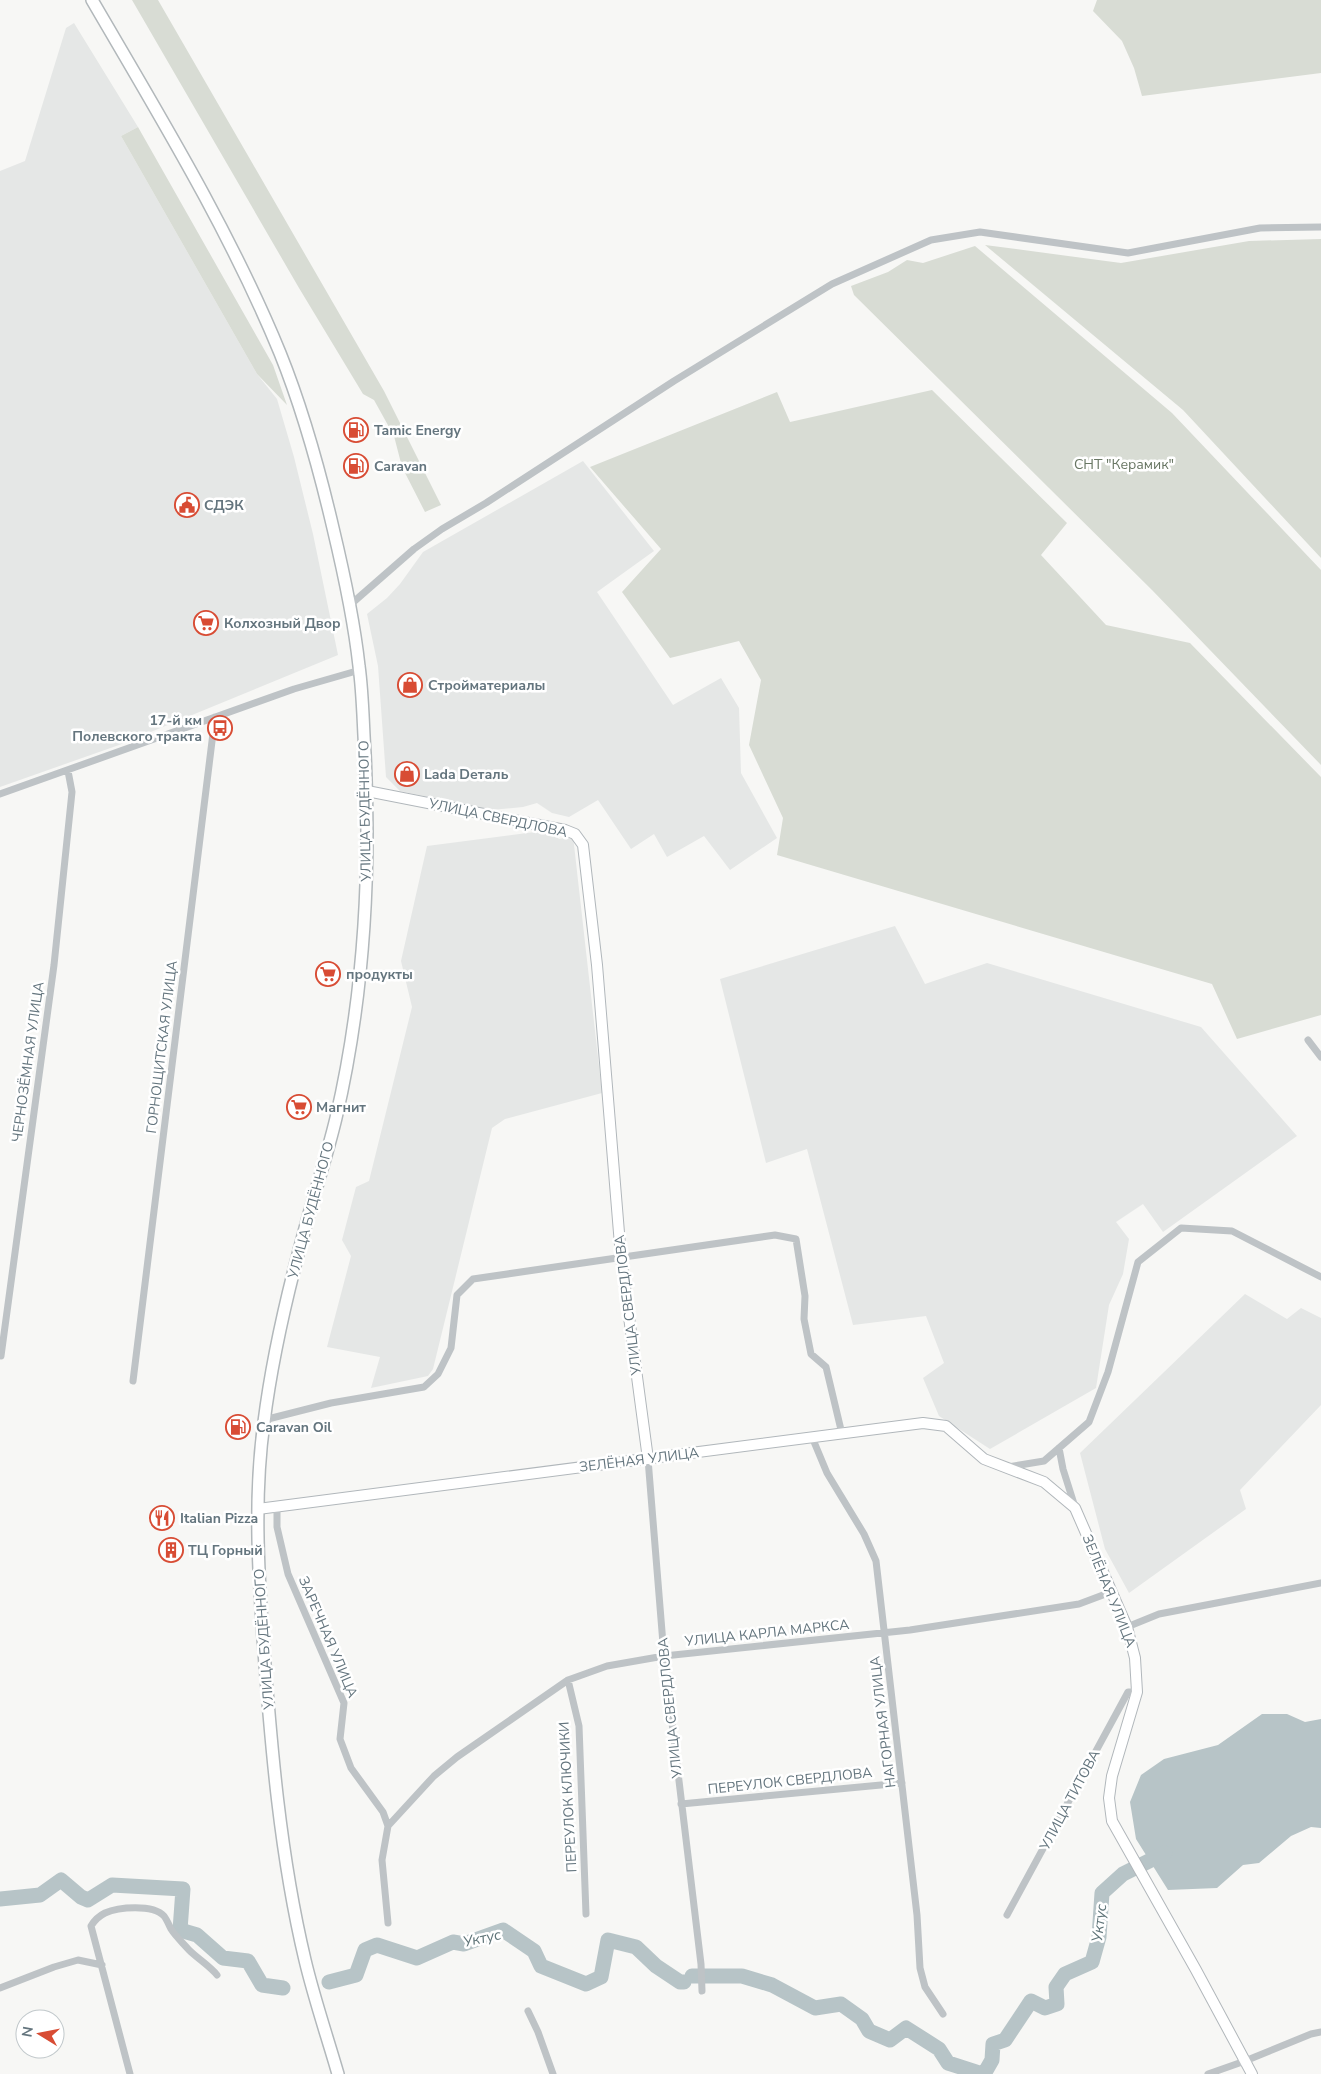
<svg xmlns="http://www.w3.org/2000/svg" width="1321" height="2074" viewBox="0 0 1321 2074" font-family="'Nunito Sans',sans-serif">
<style>
.built{fill:#e5e7e6}
.green{fill:#d8dcd4}
.water{fill:#b7c4c7}
.lines{fill:none;stroke-linecap:round;stroke-linejoin:round}
.river{stroke:#b7c4c7;stroke-width:15}
.secondary-casing{stroke:#b1b7bb;stroke-width:12}
.primary-casing{stroke:#b2b8bb;stroke-width:14}
.street{stroke:#bec3c6;stroke-width:7}
.secondary{stroke:#fff;stroke-width:10}
.primary{stroke:#fff;stroke-width:11}
.labels{text-anchor:middle;dominant-baseline:central;stroke-width:5;stroke-linejoin:round;paint-order:stroke}
.poi-label{font-size:14px;font-weight:bold;fill:#64757e;stroke:#fff;text-anchor:start}
.park-label{font-size:14px;fill:#687663;stroke:#fff}
.street-label{font-size:14px;fill:#64757e;stroke:#fff}
.water-label{font-size:15px;font-style:italic;fill:#5f7478;stroke:#fff}
</style>
<rect width="100%" height="100%" fill="#f7f7f5"/>
<path class="built" d="M74 23 138 127 121 136 257 374 277 399 294 457 313 534 338 655 119 745 0 787V171L25 161 66 28Z
M583 461 654 551 597 592 673 705 721 678 739 708 741 773 777 838 730 870 704 836 667 857 654 834 631 849 598 800 569 817 552 813 537 803 523 807 491 810 400 791 386 777 378 666 367 614 387 598 400 584 423 552Z
M550 830 559 839 573 836 602 1093 505 1119 492 1128 433 1369 428 1376 371 1388 380 1357 327 1347 351 1256 342 1240 356 1187 369 1181 412 1007 401 961 427 846Z
M895 926 925 984 987 963 1201 1027 1297 1136 1163 1232 1143 1204 1116 1222 1129 1239 1123 1274 1109 1305 1096 1388 990 1449 939 1416 923 1378 944 1363 926 1316 853 1325 807 1149 766 1163 720 979Z
M1245 1294 1287 1319 1301 1308 1321 1318V1405L1240 1490 1246 1509 1129 1593 1105 1549 1080 1453Z"/>
<path class="green" d="M132 0H158L384 391 441 505 425 512 402 467 394 436 374 400 363 394 299 288Z
M1097 0H1321V73L1142 96 1134 68 1122 41 1093 11Z
M138 127 273 365 287 405 257 374 121 136Z
M1321 239V558L1183 410 985 245 1121 263 1249 241Z
M975 246 1172 413 1321 570V765L1152 590 854 295 851 286 888 272 907 260 923 263Z
M932 390 1067 523 1041 555 1106 625 1190 643 1321 777V1015L1237 1039 1212 984 777 855 783 818 749 745 761 680 739 641 670 658 622 592 661 549 590 467 777 392 790 422Z"/>
<path class="water" d="M1262 1714H1287L1305 1722 1321 1719V1828L1311 1827 1291 1836 1259 1863 1243 1865 1217 1888 1168 1890 1136 1839 1130 1802 1141 1775 1164 1759 1218 1745Z"/>
<g class="lines">
<path class="river" d="M0 1899 40 1895 61 1880 81 1897 88 1900 112 1885 183 1889 180 1930 197 1935 223 1958 248 1961 262 1985 283 1988
M692 1976H742L772 1985 815 2008 841 2004 862 2019 869 2031 890 2040 906 2028 939 2049 948 2063 982 2074
M329 1982 356 1975 365 1950 377 1945 417 1958 453 1942 464 1944 503 1930 534 1951 541 1966 586 1984 601 1977 608 1940 636 1947 656 1966 680 1982H684
M984 2074 992 2060 993 2044 1005 2040 1031 2001 1045 2008 1057 2004 1056 1987 1065 1974 1092 1962 1099 1937 1102 1893 1123 1874 1165 1853"/>
<defs>
<path id="secondary" d="M367 791 565 830 575 834 583 845 597 965 621 1257 648 1459
M258 1509 923 1423 946 1426 984 1459 1044 1482 1075 1508 1127 1627 1135 1658 1137 1692 1112 1776 1109 1798 1112 1821 1196 1970 1252 2074"/>
<path id="primary" d="M92 0C159 115 229 229 280 353 303 410 319 468 333 528 344 574 354 620 359 666 363 695 363 724 365 753 371 875 364 998 336 1118 327 1156 314 1194 304 1232 287 1294 272 1359 264 1422 254 1494 258 1567 263 1638 271 1746 280 1855 305 1960 314 1998 327 2036 338 2074"/>
</defs>
<use href="#secondary" class="secondary-casing"/>
<use href="#primary" class="primary-casing"/>
<path class="street" d="M350 605 414 549 442 529 486 503 674 381 832 284 931 240 980 232 1128 253 1260 228 1321 227
M0 794 294 689 360 670
M1308 1040 1321 1057
M1 1356 54 965 72 792 68 771
M133 1381 215 717
M264 1420 331 1403 424 1387 438 1374 451 1348 457 1295 473 1279 775 1235 796 1239 805 1296 804 1319 811 1354 826 1367 842 1434
M812 1437 827 1473 864 1534 876 1561 917 1915 920 1968 925 1987 943 2014
M1059 1448 1063 1469 1075 1507
M648 1459 664 1656 701 1964 702 1991
M1008 1467 1044 1461 1089 1422 1108 1372 1138 1262 1181 1228 1232 1231 1321 1277
M277 1506V1527L288 1574 344 1703 340 1739 351 1768 383 1812 388 1826
M1127 1627 1159 1614 1321 1583
M568 1680 579 1726 586 1914
M681 1804 902 1783
M388 1826 434 1776 457 1757 568 1680 607 1666 664 1656 910 1630 1079 1604 1111 1592
M1007 1915 1128 1692H1137
M388 1923 382 1860 388 1826
M0 1988 54 1967 78 1960 102 1965
M528 2011 538 2032 553 2074
M130 2074 91 1926C94 1921 99 1916 105 1913 118 1907 153 1904 164 1916 167 1920 169 1925 171 1929 176 1937 183 1943 189 1950 197 1958 211 1967 217 1975
M1208 2074 1245 2061 1311 2034 1321 2032"/>
<use href="#secondary" class="secondary"/>
<use href="#primary" class="primary"/>
</g>
<defs>
<symbol id="fuel-ring" viewBox="-11 -11 22 22"><circle r="9.5" fill="#fff" stroke="#d84c34" stroke-width="1.5"/><path d="M-5.5-6h7V0h2V4h1.3V-2.5L3-4.5l.8-.8L6-3V5H2.5V1h-1V6h-7ZM-4.2-4.7v3.2H.2V-4.7Z" fill="#d84c34"/></symbol>
<symbol id="civic-ring" viewBox="-11 -11 22 22"><circle r="9.5" fill="#fff" stroke="#d84c34" stroke-width="1.5"/><path d="M-.6-6.5H3V-4.5H.6V-3L4-1V1h2V6H-6V1h2V-1L-.6-3ZM-1.2 2.5V6h2.4V2.5Z" fill="#d84c34"/></symbol>
<symbol id="supermarket-ring" viewBox="-11 -11 22 22"><circle r="9.5" fill="#fff" stroke="#d84c34" stroke-width="1.5"/><path d="M-6-5.5h2.5l.6 2H6L4.5 2H-2.5L-4.4-4H-6ZM-1.5 3.2a1.3 1.3 0 1 0 .1 0ZM3 3.2a1.3 1.3 0 1 0 .1 0Z" fill="#d84c34"/></symbol>
<symbol id="shop-ring" viewBox="-11 -11 22 22"><circle r="9.5" fill="#fff" stroke="#d84c34" stroke-width="1.5"/><path d="M-5-2.5h2.3a2.7 3.5 0 0 1 5.4 0H5L5.5 6h-11ZM-1.5-2.5h3a1.5 2.3 0 0 0-3 0Z" fill="#d84c34"/></symbol>
<symbol id="bus-ring" viewBox="-11 -11 22 22"><circle r="9.5" fill="#fff" stroke="#d84c34" stroke-width="1.5"/><path d="M-5-6H5V4H4V6H2V4H-2V6H-4V4H-5ZM-3.5-4V0h7V-4ZM-3.5 1.2v1.5H-2V1.2ZM2 1.2v1.5H3.5V1.2Z" fill="#d84c34"/></symbol>
<symbol id="restaurant-ring" viewBox="-11 -11 22 22"><circle r="9.5" fill="#fff" stroke="#d84c34" stroke-width="1.5"/><path d="M-5-6h1v4h1v-4h1v4h1v-4h1v5L-1.5 .5V6h-2V.5L-5-1ZM5-6V6H3V1.5H1.5Q1.5-4 5-6Z" fill="#d84c34"/></symbol>
<symbol id="building-ring" viewBox="-11 -11 22 22"><circle r="9.5" fill="#fff" stroke="#d84c34" stroke-width="1.5"/><path d="M-4-6H4V6H1V3H-1V6H-4ZM-2.5-4.3h1.7v1.8h-1.7ZM.8-4.3h1.7v1.8H.8ZM-2.5-1h1.7V.8h-1.7ZM.8-1h1.7V.8H.8Z" fill="#d84c34"/></symbol>
</defs>
<g fill-rule="evenodd">
<use href="#fuel-ring" x="342" y="416" width="28" height="28"/>
<use href="#fuel-ring" x="342" y="452" width="28" height="28"/>
<use href="#civic-ring" x="173" y="491" width="28" height="28"/>
<use href="#supermarket-ring" x="192" y="609" width="28" height="28"/>
<use href="#shop-ring" x="396" y="671" width="28" height="28"/>
<use href="#bus-ring" x="206" y="714" width="28" height="28"/>
<use href="#shop-ring" x="393" y="760" width="28" height="28"/>
<use href="#supermarket-ring" x="314" y="960" width="28" height="28"/>
<use href="#supermarket-ring" x="285" y="1093" width="28" height="28"/>
<use href="#fuel-ring" x="224" y="1413" width="28" height="28"/>
<use href="#restaurant-ring" x="148" y="1504" width="28" height="28"/>
<use href="#building-ring" x="157" y="1536" width="28" height="28"/>
</g>
<g class="labels">
<g class="poi-label">
<text x="374" y="430">Tamic Еnergy</text>
<text x="374" y="466">Caravan</text>
<text x="204" y="505">СДЭК</text>
<text x="224" y="623">Колхозный Двор</text>
<text x="428" y="685">Стройматериалы</text>
<text x="202" y="720" text-anchor="end">17-й км<tspan x="202" dy="16">Полевского тракта</tspan></text>
<text x="424" y="774">Lada Dеталь</text>
<text x="346" y="974">продукты</text>
<text x="316" y="1107">Магнит</text>
<text x="256" y="1427">Caravan Oil</text>
<text x="180" y="1518">Italian Pizza</text>
<text x="188" y="1550">ТЦ Горный</text>
</g>
<g class="park-label">
<text x="1124" y="464">СНТ "Керамик"</text>
</g>
<g class="street-label">
<text transform="translate(365 811) rotate(-91)">УЛИЦА БУДЁННОГО</text>
<text transform="translate(498 818) rotate(12)">УЛИЦА СВЕРДЛОВА</text>
<text transform="translate(162 1047) rotate(-83)">ГОРНОЩИТСКАЯ УЛИЦА</text>
<text transform="translate(28 1062) rotate(-82)">ЧЕРНОЗЁМНАЯ УЛИЦА</text>
<text transform="translate(311 1210) rotate(-75)">УЛИЦА БУДЁННОГО</text>
<text transform="translate(628 1305) rotate(-97)">УЛИЦА СВЕРДЛОВА</text>
<text transform="translate(639 1460) rotate(-7)">ЗЕЛЁНАЯ УЛИЦА</text>
<text transform="translate(1109 1591) rotate(68)">ЗЕЛЁНАЯ УЛИЦА</text>
<text transform="translate(767 1633) rotate(-6)">УЛИЦА КАРЛА МАРКСА</text>
<text transform="translate(328 1637) rotate(67)">ЗАРЕЧНАЯ УЛИЦА</text>
<text transform="translate(264 1639) rotate(-94)">УЛИЦА БУДЁННОГО</text>
<text transform="translate(670 1708) rotate(-96)">УЛИЦА СВЕРДЛОВА</text>
<text transform="translate(883 1722) rotate(-97)">НАГОРНАЯ УЛИЦА</text>
<text transform="translate(790 1781) rotate(-6)">ПЕРЕУЛОК СВЕРДЛОВА</text>
<text transform="translate(568 1797) rotate(-93)">ПЕРЕУЛОК КЛЮЧИКИ</text>
<text transform="translate(1070 1800) rotate(-62)">УЛИЦА ТИТОВА</text>
</g>
<g class="water-label">
<text transform="translate(1099 1923) rotate(-83)">Уктус</text>
<text transform="translate(482 1938) rotate(-12)">Уктус</text>
</g>
</g>
<g transform="translate(40 2034) rotate(280)"><circle r="24" fill="#ffffff" stroke="#c1c8cb"/>
<path d="M0-4L9 19L0 12L-9 19Z" fill="#d84c34"/>
<text y="-8" font-size="14" font-weight="bold" text-anchor="middle" fill="#64757e">N</text>
</g>
</svg>
